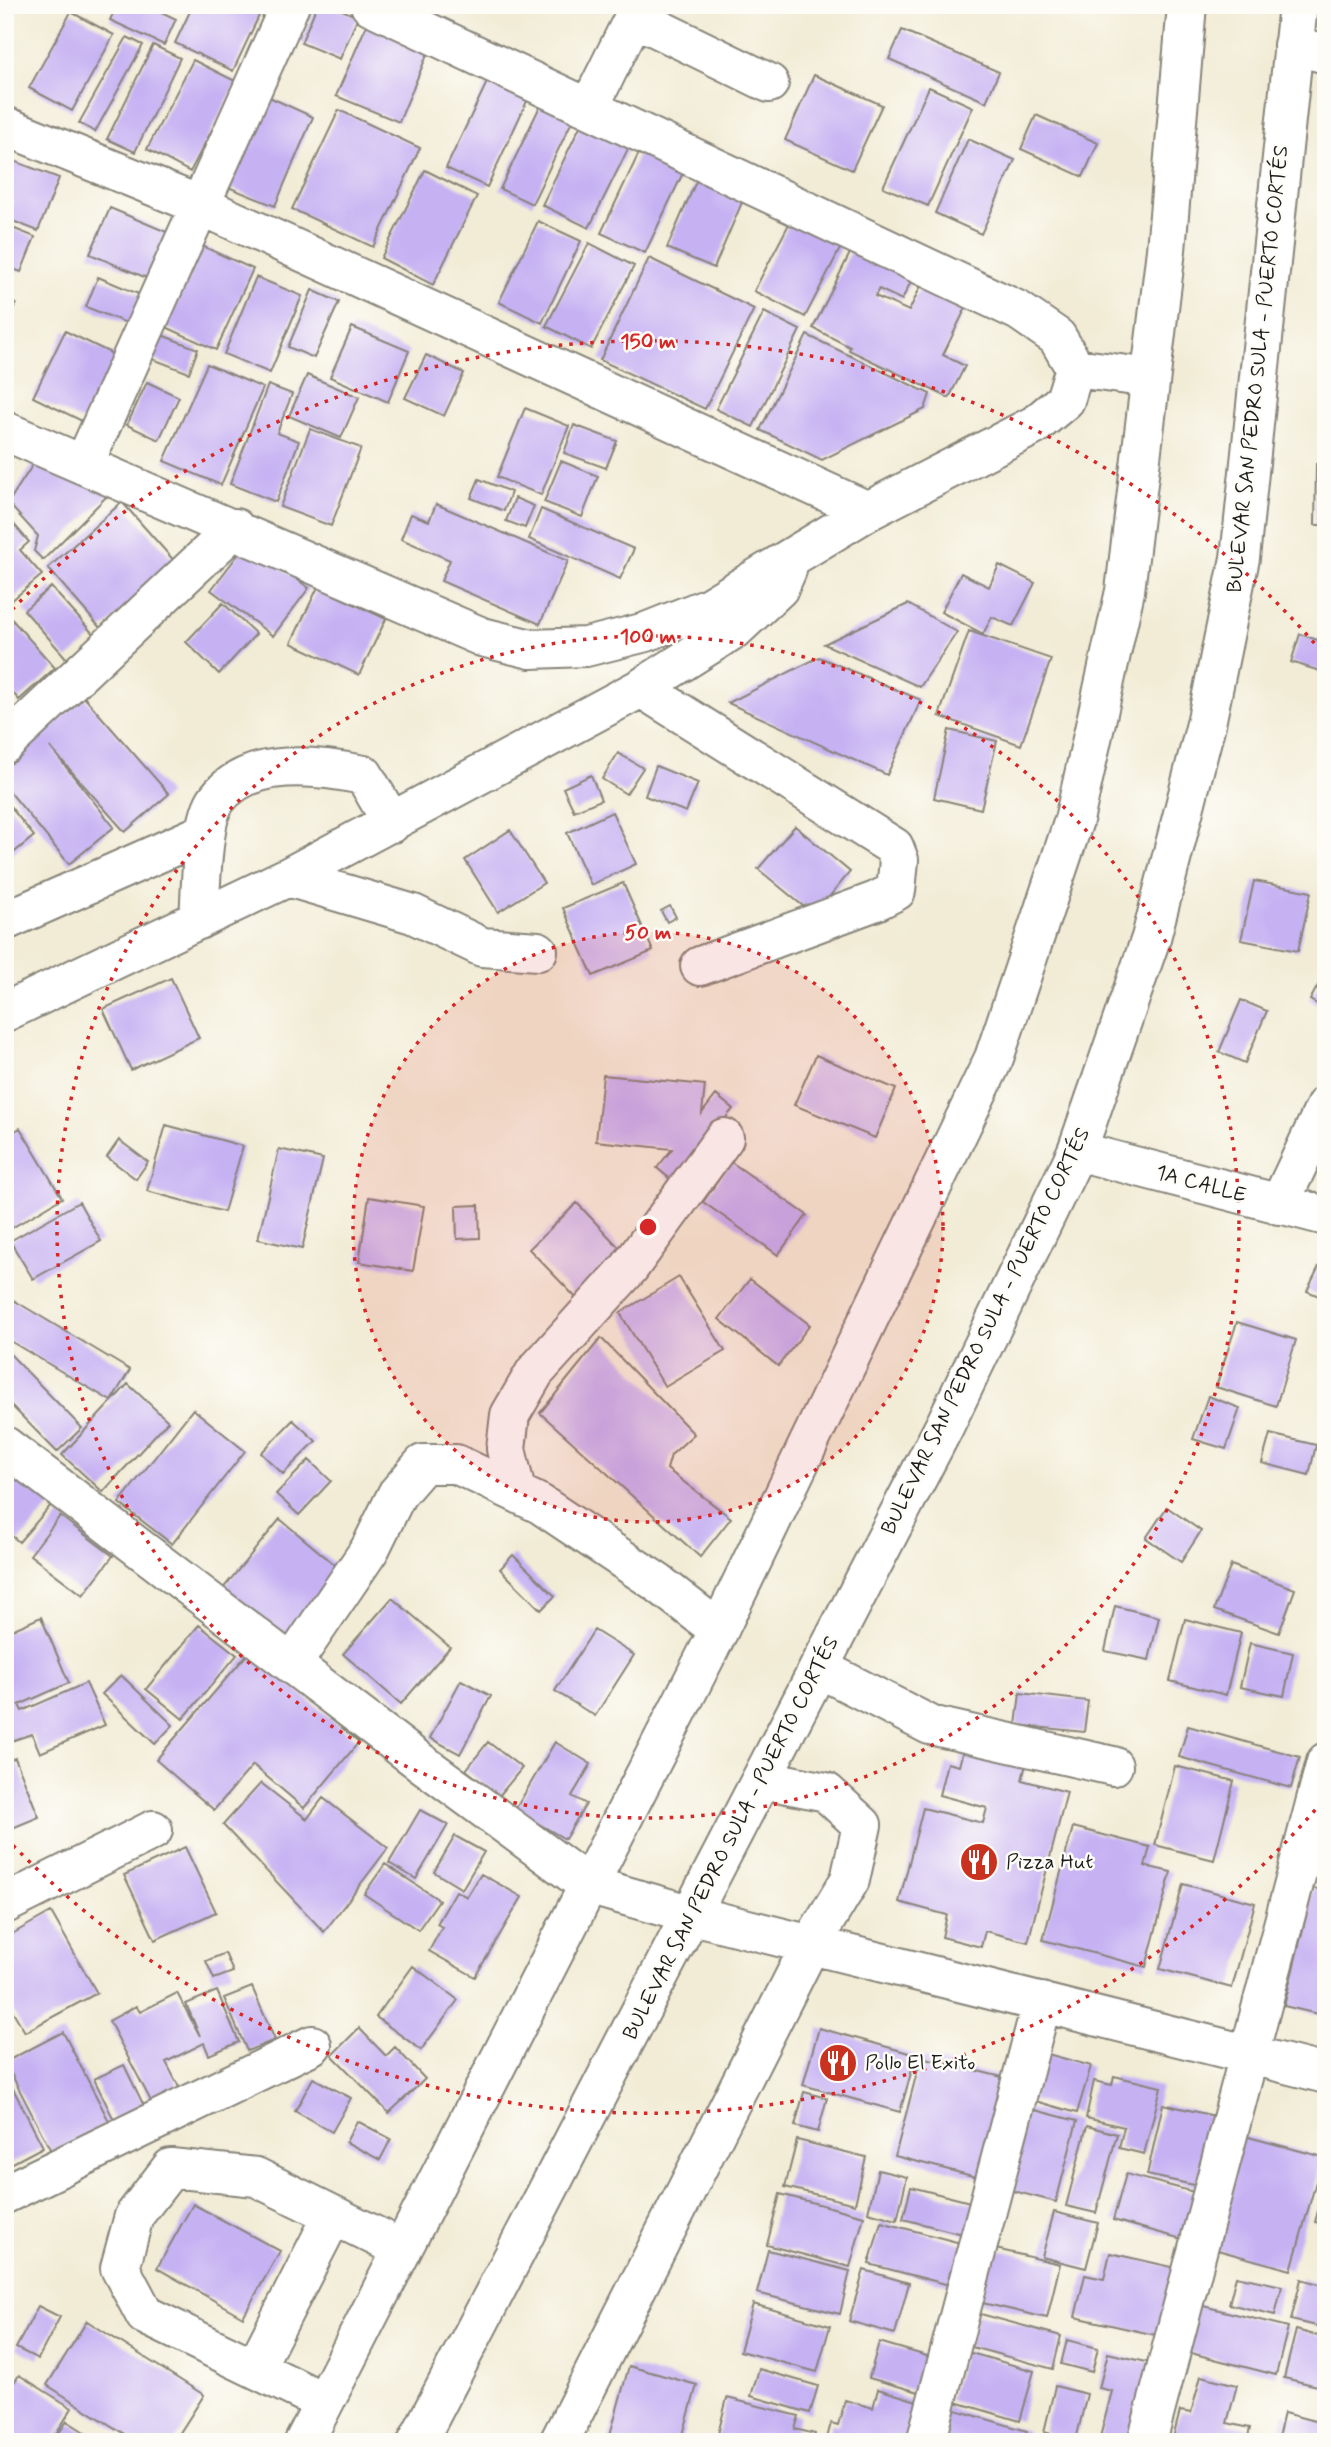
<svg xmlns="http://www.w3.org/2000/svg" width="1331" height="2447" viewBox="0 0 1331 2447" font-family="Mynerve,sans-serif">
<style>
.building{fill:#c6b1f3}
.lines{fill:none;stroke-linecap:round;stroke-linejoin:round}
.minor-casing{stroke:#878479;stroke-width:42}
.highway-casing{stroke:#878479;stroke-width:42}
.minor{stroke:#fff;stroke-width:38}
.highway{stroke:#fff;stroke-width:38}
.ring{fill:none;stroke:#d62828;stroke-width:3.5;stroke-dasharray:3.5 7}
.labels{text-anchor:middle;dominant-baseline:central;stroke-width:5;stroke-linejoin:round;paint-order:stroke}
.street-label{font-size:21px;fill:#1c1c1c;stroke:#fdfcf7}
.poi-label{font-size:21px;fill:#1c1c1c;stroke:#fdfcf7;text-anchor:start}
.centre{fill:#d62828;stroke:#fdfcf7;stroke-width:3.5}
.ring-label{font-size:21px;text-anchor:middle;font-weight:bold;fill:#d62828;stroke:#fdfcf7;stroke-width:5;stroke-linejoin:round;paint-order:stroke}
</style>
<rect width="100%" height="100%" fill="#fdfcf7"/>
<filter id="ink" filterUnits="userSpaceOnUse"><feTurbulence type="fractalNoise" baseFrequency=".0143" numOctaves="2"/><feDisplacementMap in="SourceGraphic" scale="14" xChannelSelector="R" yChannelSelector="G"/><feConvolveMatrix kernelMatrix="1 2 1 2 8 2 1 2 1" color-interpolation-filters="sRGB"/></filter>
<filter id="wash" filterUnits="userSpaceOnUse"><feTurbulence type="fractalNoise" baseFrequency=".00686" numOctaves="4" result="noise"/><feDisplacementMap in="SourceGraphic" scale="28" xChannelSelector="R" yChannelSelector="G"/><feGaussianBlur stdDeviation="1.57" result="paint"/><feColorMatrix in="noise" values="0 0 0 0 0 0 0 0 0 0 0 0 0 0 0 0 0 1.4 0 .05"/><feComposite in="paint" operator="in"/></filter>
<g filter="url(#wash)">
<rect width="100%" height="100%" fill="#f2ecd6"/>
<g id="blocks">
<path class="building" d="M117 5H147L176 19 164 45 110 20Z
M193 5H264L233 71 175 43Z
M317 5H331L358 17 340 59 301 43Z
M71 12 114 35 72 111 29 88Z
M370 17 432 43 399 122 336 96Z
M902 30 999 72 986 102 889 59Z
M127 37 143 45 95 132 79 123Z
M153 45 180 58 135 152 107 139Z
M193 60 237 82 190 172 147 149Z
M814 75 882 105 852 170 785 140Z
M489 78 529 97 487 187 446 168Z
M929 87 973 107 928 206 883 187Z
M267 96 313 117 275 206 228 187Z
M543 100 575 115 532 204 500 189Z
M339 110 420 148 373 247 292 209Z
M1036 115 1098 143 1083 177 1021 149Z
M584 118 632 141 589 228 542 205Z
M968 139 1015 160 981 234 935 213Z
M639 153 683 173 645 253 601 233Z
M14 161 59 178 38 231 5 218V184Z
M425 170 477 196 433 285 381 258Z
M697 179 743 200 714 268 667 248Z
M110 208 169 233 149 279 90 254Z
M791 220 842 245 805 317 754 291Z
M538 221 581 241 542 323 499 302Z
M5 225 35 237 21 272 5 266Z
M589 243 634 266 591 349 546 326Z
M854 245 914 275 902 300 879 289 875 296 909 311 926 275 971 297 943 355 965 366 949 398 849 350 850 347 813 328Z
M202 246 253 269 216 350 166 327Z
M649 258 754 309 705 409 600 360Z
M98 277 141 295 129 324 86 307Z
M256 277 302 296 270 373 224 354Z
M312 290 339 302 314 358 288 347Z
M5 299 16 304 5 328Z
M764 312 800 330 753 427 716 409Z
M352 327 409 351 388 402 330 377Z
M65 331 121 358 88 424 33 397Z
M159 334 198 349 189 373 150 358Z
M807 335 930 394 925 409 822 460 760 430Z
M426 355 464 373 444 416 405 398Z
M207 364 263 388 221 485 164 461Z
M307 375 359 397 341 438 289 416Z
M147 382 179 397 159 440 127 425Z
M268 385 292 394 277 433 299 441 276 502 230 484Z
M525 408 569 426 541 495 497 477Z
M574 425 617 441 606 468 564 453Z
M310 429 361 448 331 526 280 507Z
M39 455 109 494 43 560 34 551 38 536 8 503Z
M561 461 598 476 582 517 544 502Z
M1316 464H1326V525H1315Z
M479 479 511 492 504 511 471 498Z
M515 498 534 506 525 528 506 521Z
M122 502 177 564 102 630 48 568Z
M436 504 568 561 540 624 441 581 450 560 401 539 411 514 429 521Z
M541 509 634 549 620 579 529 539Z
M5 514 29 542 20 550 42 575 5 606Z
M247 543 309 588 273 636 211 590Z
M999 565 1035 583 1013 626 992 617 983 634 941 612 961 573 989 587Z
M51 587 95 636 67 659 24 610Z
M318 587 386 619 359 675 291 643Z
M223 603 256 634 219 674 186 642Z
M908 604 957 632 920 687 824 644Z
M7 614 55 668 19 700 5 684Z
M969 631 1051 659 1021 745 939 716Z
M1300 634 1326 643V673L1291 662Z
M819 657 921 700 887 775 728 703Z
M84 697 169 794 125 832 50 747 114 827 69 864 5 786V767Z
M949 730 997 741 981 809 934 798Z
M618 753 643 768 626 794 602 779Z
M656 766 698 783 686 812 645 796Z
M591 775 601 800 574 811 563 788Z
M5 800 34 836 5 860Z
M612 812 636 864 591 885 567 833Z
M795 826 850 872 814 915 758 869Z
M510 830 544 883 498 912 465 860Z
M1254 881 1311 892 1298 951 1241 940Z
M623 883 653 951 593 976 563 908Z
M670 906 676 917 667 922 661 911Z
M171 978 199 1038 131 1070 103 1009Z
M1322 978 1326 980V1009L1310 1000Z
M1241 1000 1267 1011 1245 1063 1219 1052Z
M816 1055 896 1089 875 1138 794 1105Z
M603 1075 705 1085 702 1113 716 1095 733 1109 674 1182 657 1168 672 1149 596 1141Z
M166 1125 243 1146 224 1212 147 1191Z
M20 1128 62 1198 5 1232V1137Z
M119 1140 148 1162 136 1179 107 1157Z
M279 1149 323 1159 302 1249 258 1239Z
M731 1162 807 1215 778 1255 703 1202Z
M369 1197 424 1206 413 1271 359 1262Z
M79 1202 101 1241 33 1279 10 1241Z
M577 1203 630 1259 582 1304 529 1249Z
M479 1205 480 1238 457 1239 456 1206Z
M1326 1252V1299L1307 1291Z
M679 1277 725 1351 665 1387 620 1313Z
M750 1279 810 1325 778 1366 719 1319Z
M5 1295 130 1370 111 1401 5 1338Z
M1237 1322 1296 1340 1276 1406 1216 1387Z
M601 1338 694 1434 671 1455 667 1469 731 1518 700 1557 540 1413Z
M5 1349 82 1428 57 1452 5 1399Z
M128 1384 168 1421 103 1492 62 1455Z
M1208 1396 1240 1408 1226 1449 1193 1439Z
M193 1409 245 1451 172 1544 119 1503Z
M293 1420 316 1441 283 1474 261 1453Z
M1270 1434 1316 1445 1309 1475 1262 1463Z
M309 1460 331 1481 299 1515 276 1494Z
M5 1464 59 1496 19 1542 5 1530Z
M1167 1507 1201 1531 1181 1562 1146 1538Z
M60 1516 113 1556 83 1595 30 1555Z
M280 1519 347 1575 289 1646 221 1591Z
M513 1555 555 1596 541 1610 500 1569Z
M1231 1565 1295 1589 1279 1633 1214 1610Z
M392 1598 450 1647 401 1704 343 1654Z
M1115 1606 1159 1617 1149 1660 1105 1651Z
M41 1617 69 1683 19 1705 22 1711 86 1683 105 1725 40 1753 32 1734 5 1743V1633Z
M1185 1619 1241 1633 1226 1695 1170 1681Z
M199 1625 237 1655 183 1719 146 1689Z
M594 1630 634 1655 595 1716 555 1691Z
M1250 1643 1293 1653 1284 1696 1240 1687Z
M250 1651 359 1742 304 1808 253 1765 214 1810 156 1760Z
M121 1675 173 1725 155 1744 102 1694Z
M461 1680 491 1696 460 1754 430 1738Z
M1020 1693 1088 1701 1084 1732 1016 1725Z
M1188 1726 1300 1757 1291 1788 1179 1757Z
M967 1736 1029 1753 1022 1780 1067 1792 1028 1942 985 1931 981 1947 942 1937 947 1915 899 1902 923 1808 983 1823 987 1808 939 1795 947 1763 959 1766Z
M488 1742 522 1768 499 1796 466 1770Z
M555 1742 591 1764 572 1796 586 1804 565 1839 515 1810Z
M15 1758 39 1817 5 1831V1762Z
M1175 1766 1234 1781 1214 1860 1155 1845Z
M261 1783 307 1819 323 1798 388 1848 324 1932 223 1825Z
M420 1810 448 1825 416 1879 389 1863Z
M1073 1827 1150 1847 1145 1866 1171 1872 1146 1967 1043 1940Z
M455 1836 484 1852 462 1889 434 1872Z
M185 1847 216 1912 155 1940 124 1875Z
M1325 1852H1326V1880L1318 1877Z
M385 1864 439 1900 418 1930 364 1894Z
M481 1874 522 1897 475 1977 429 1951 442 1927 437 1924 456 1891 467 1897Z
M1183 1884 1255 1903 1232 1988 1160 1969Z
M1313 1888 1326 1891V2016L1284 2006Z
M51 1912 97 1993 25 2032 5 1998V1938Z
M225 1953 233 1972 214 1979 206 1961Z
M413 1966 458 2000 421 2050 376 2017Z
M252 1987 275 2040 247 2051 224 1998Z
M217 1991 239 2042 209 2055 204 2043 166 2062 181 2091 153 2105 109 2021 136 2006 140 2012 177 1993 200 2036 186 2004Z
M359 2028 386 2056 395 2047 425 2079 389 2113 332 2055Z
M819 2028 916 2055 900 2112 803 2085Z
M63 2032 110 2123 52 2153 5 2062Z
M1044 2053 1091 2066 1077 2113 1032 2100Z
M921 2057 1010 2079 984 2179 895 2156Z
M124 2065 146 2110 116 2124 94 2079Z
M1114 2076 1161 2087 1144 2154 1119 2148 1124 2127 1086 2118 1094 2081 1112 2085Z
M313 2078 351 2098 332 2132 295 2111Z
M8 2079 43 2147 7 2166 5 2081Z
M804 2092 827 2098 818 2132 795 2126Z
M1163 2104 1219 2117 1203 2187 1147 2175Z
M1027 2108 1077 2121 1056 2202 1006 2189Z
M357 2121 391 2139 380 2160 346 2142Z
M1087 2126 1117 2134 1096 2213 1066 2206Z
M1241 2135 1323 2157 1291 2270 1210 2248Z
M797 2140 866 2157 855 2204 785 2187Z
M878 2170 907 2177 897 2220 868 2212Z
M1126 2174 1205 2195 1193 2242 1113 2220Z
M1325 2186H1326V2225L1315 2222Z
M911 2187 978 2204 970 2236 903 2219Z
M780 2194 864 2216 850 2267 767 2245Z
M193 2204 280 2251 243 2317 157 2268Z
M1054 2212 1098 2223 1086 2268 1042 2257Z
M881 2222 968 2245 957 2287 869 2264Z
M987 2247 1060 2264 1047 2318 974 2301Z
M768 2250 850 2271 840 2314 757 2293Z
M1110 2253 1185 2270 1169 2338 1075 2317 1085 2275 1104 2279Z
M864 2270 909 2283 895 2334 849 2321Z
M1236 2276 1282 2286 1275 2315 1229 2304Z
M1301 2279 1326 2286 1321 2327 1291 2320Z
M753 2304 830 2326 817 2372 740 2351Z
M1195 2304 1288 2327 1276 2375 1183 2351Z
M38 2306 60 2317 38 2359 16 2348Z
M977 2313 1061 2336 1053 2369 968 2346Z
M87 2321 204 2395 174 2442H137L47 2385Z
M1296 2330 1326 2338V2388L1284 2378Z
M1067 2340 1098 2348 1092 2372 1061 2364Z
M879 2342 937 2359 926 2394 869 2378Z
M964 2351 1034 2371 1020 2421 949 2400Z
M1108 2353 1155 2364 1136 2442 1099 2441 1112 2391 1099 2388Z
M629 2366 697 2385 681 2442H608Z
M759 2369 818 2386 810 2413 751 2396Z
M19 2375 72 2408 51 2442H5V2396Z
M1201 2376 1237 2385 1227 2423 1250 2428 1247 2442H1172L1180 2411 1191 2413Z
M1055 2386 1087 2394 1076 2440 1044 2432Z
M878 2389 920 2402 909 2442H826L831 2423 838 2425 845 2400 873 2408Z
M727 2398 799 2416 795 2429 815 2434 813 2442H716Z
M946 2407 1027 2431 1023 2442H936Z
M1284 2413 1326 2424 1324 2442H1277Z
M67 2421 100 2442H53Z"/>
</g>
</g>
<g filter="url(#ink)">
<use href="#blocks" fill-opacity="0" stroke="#878479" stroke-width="2"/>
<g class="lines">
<defs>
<path id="minor" d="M370 5 1019 311 1057 337 1075 368 1150 378
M1293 45 1326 54
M589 108 634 17 769 83
M5 126 202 206 868 511
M5 431 482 637 531 649 586 647 646 632 709 607 868 511 1035 425 1065 400 1075 368
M84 464 290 5
M641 688 894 847 899 860 896 891 876 901 700 966
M5 744 235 528
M288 877 413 914 482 947 538 951
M199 920C201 892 201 819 217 799 250 756 319 766 364 775L392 823
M5 921 206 832
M5 1012 288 877 641 688 736 628 779 588 787 570
M1077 1151 1326 1216
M1279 1205 1326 1105
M5 1446 419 1761 588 1885 692 1915 1326 2074
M516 1491 506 1449 510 1415 535 1372 629 1268 724 1138
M292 1664 370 1549 397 1494 423 1464H456L540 1504 658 1583 719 1630
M819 1668 930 1725 1113 1766
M5 1904 153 1830
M5 2194 312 2045
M255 2368 333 2215
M324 2402 145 2315 120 2268 134 2216 171 2168 256 2177 402 2249
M559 2442 811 1944 850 1880 862 1825 826 1792 762 1779
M926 2442 1042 2002
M1147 2442 1326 1762"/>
<path id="highway" d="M304 2442 719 1630 994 1058 1074 820 1125 591 1166 250 1187 5
M417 2442 945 1425 1077 1151 1151 938 1206 724 1240 558 1298 5"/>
</defs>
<use href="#minor" class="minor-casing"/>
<use href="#highway" class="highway-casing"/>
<use href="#minor" class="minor"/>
<use href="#highway" class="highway"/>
</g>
</g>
<circle cx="648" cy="1227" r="295" fill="#d62828" fill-opacity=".12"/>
<g class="ring">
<circle cx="648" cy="1227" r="295"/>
<circle cx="648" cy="1227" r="591"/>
<path d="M1322 1802A886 886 0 0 1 5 1837M5 617A886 886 0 0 1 1322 652"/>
</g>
<defs>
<symbol id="restaurant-disc" viewBox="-11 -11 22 22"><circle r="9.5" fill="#c8321e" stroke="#fdfcf7"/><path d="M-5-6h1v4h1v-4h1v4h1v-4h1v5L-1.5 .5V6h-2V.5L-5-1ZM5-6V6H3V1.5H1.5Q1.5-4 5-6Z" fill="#fff"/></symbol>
</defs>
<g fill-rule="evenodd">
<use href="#restaurant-disc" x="957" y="1840" width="44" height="44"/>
<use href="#restaurant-disc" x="816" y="2041" width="44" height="44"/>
</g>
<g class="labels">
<g class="street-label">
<text transform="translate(1258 369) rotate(-84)">BULEVAR SAN PEDRO SULA - PUERTO CORTÉS</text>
<text transform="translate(1201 1184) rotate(15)">1A CALLE</text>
<text transform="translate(986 1331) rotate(-64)">BULEVAR SAN PEDRO SULA - PUERTO CORTÉS</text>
<text transform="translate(731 1838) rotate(-63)">BULEVAR SAN PEDRO SULA - PUERTO CORTÉS</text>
</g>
<g class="poi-label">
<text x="1006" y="1862">Pizza Hut</text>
<text x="865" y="2063">Pollo El Exito</text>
</g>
</g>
<circle cx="648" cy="1227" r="10" class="centre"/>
<g class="ring-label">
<text x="648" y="348">150 m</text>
<text x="648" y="643">100 m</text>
<text x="648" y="939">50 m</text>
</g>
<rect width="1331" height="2447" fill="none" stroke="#fdfcf7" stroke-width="28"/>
</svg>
